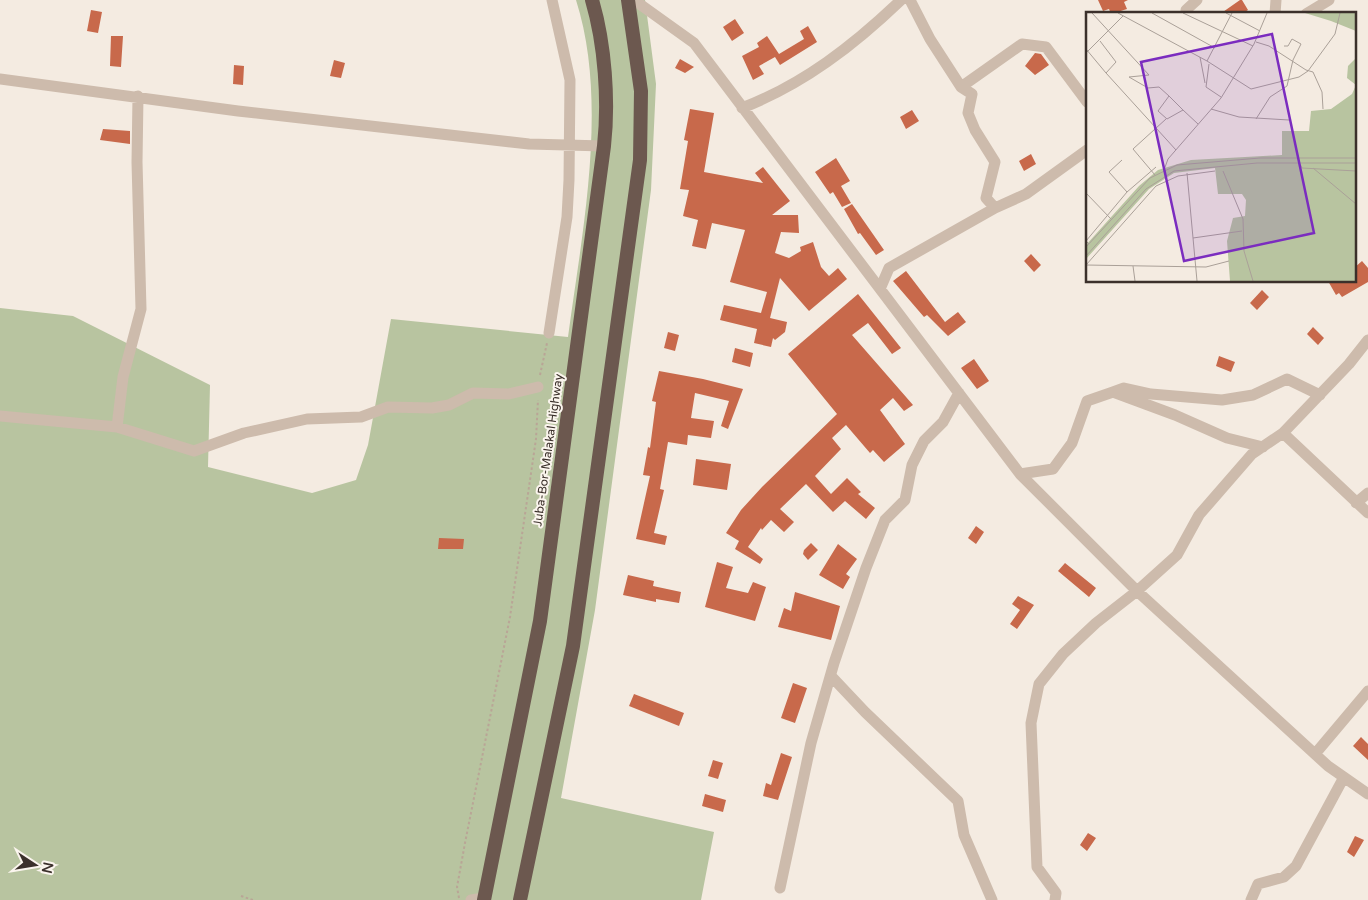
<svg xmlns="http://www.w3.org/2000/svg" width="1368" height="900" viewBox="0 0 1368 900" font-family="'Varela Round',sans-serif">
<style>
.green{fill:#b8c4a0}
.building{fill:#c8694b}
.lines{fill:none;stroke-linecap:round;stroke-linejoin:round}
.path{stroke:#b9a596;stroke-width:2;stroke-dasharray:2.5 2.5;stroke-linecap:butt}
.minor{stroke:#cdbbac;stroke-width:11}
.trunk{stroke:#6c584f;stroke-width:14}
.labels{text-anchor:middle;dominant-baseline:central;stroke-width:4;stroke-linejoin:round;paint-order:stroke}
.street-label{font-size:12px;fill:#3b302b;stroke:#fbf5ee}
.inset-road{fill:none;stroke:#aaa098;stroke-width:1}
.view{fill:#7b2cbf;fill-opacity:0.15;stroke:#7b2cbf;stroke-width:2.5}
.inset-edge{fill:none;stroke:#3b302b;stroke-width:2.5}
</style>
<rect width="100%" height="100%" fill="#f4ebe1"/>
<path class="green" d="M576 0H645L656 84 651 190 595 610 561 798 714 832 701 900H0V308L73 316 210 385 208 467 312 493 356 480 368 445 391 319 568 337C582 232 609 103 576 0Z"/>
<path class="building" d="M1098 0H1128L1124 2 1127 9 1111 14 1109 9 1103 11Z
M1240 0H1242L1248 10 1242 14H1220Z
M91 10 102 12 98 33 87 31Z
M735 19 744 33 732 41 723 27Z
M808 26 817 42 780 65 775 57 759 66 764 74 753 80 742 56 759 47 757 43 767 36 779 54 804 39 800 31Z
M111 36H123L121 67 110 66Z
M1035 53 1041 54 1049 65 1035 75 1025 66Z
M680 59 694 67 685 73 675 68Z
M334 60 345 63 341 78 330 76Z
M234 65 244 66 243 85 233 84Z
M690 109 714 113 704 172 763 183 755 173 763 167 790 201 772 215H798L799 233 781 232 775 253 789 258 801 251 800 247 813 242 821 267 829 276 838 268 847 279 809 311 780 278 770 318 787 322 785 332 775 340 773 338 771 347 754 343 757 329 720 320 724 305 761 313 767 292 730 282 745 230 712 223 706 249 692 246 698 220 683 216 689 190 680 189 688 141 684 140Z
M912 110 919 121 906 129 900 117Z
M103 129 130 131V144L100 140Z
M1031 154 1036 164 1024 171 1019 161Z
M836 158 850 181 841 186 851 203 842 207 833 192 830 194 815 172Z
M852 204 884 250 876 255 860 233 858 234 844 209Z
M1031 254 1041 265 1034 272 1024 261Z
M1362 261 1368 268V282L1342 297 1339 293 1336 295 1328 281H1354V268Z
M906 271 945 322 958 312 966 322 948 336 927 315 924 317 893 281Z
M1262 290 1269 297 1257 310 1250 303Z
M858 294 901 348 892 354 868 323 852 335 913 405 904 411 893 398 880 410 905 444 884 462 873 450 870 453 846 425 832 438 841 449 815 476 831 494 847 478 861 492 858 494 875 508 866 519 845 501 833 512 806 484 780 509 794 522 784 532 771 520 762 530 761 528 748 547 763 559 760 564 735 549 739 541 726 533 741 510 762 487 837 414 788 354Z
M1313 327 1324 338 1318 345 1307 334Z
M668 332 679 335 675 351 664 348Z
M735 348 753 353 750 367 732 362Z
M1219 356 1235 362 1231 372 1216 366Z
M974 359 989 381 977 389 961 368Z
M659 371 703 379 743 389 728 429 721 426 729 401 695 393 691 418 714 421 711 438 688 435 687 445 668 442 660 489 664 490 654 533 667 536 665 545 636 539 650 476 643 475 648 447 650 448 656 402 652 401Z
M696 459 731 464 727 490 693 485Z
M976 526 984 532 976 544 968 538Z
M439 538 464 539 463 549H438Z
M811 543 818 550 808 560 803 554 804 550Z
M838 544 857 559 846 574 850 577 843 589 819 575Z
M717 562 733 567 726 588 748 593 753 582 766 587 755 621 705 607Z
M1065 563 1096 588 1089 597 1058 571Z
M628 575 654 581 653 586 681 592 679 603 656 599V602L623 595Z
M795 592 840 606 831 640 778 627 784 608 791 611Z
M1018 596 1034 605 1017 629 1010 624 1020 610 1012 604Z
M793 683 807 688 795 723 781 718Z
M634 694 684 713 679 726 629 706Z
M1361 737 1368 744V760L1353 746Z
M781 753 792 757 778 800 763 796 766 783 771 785Z
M713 760 723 763 718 779 708 776Z
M705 794 726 800 723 812 702 806Z
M1088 833 1096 838 1087 851 1080 845Z
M1355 836 1364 840 1354 857 1347 852Z"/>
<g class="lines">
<path class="path" d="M540 375 547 343
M241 896 253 900
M459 898 457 887 465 843 510 617 536 439 538 400"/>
<path class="minor" d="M634 0 694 43 1020 474 1137 591 1328 766 1368 794
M910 0 930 39 961 87
M1186 14V10L1197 0
M1275 14 1276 0
M1306 14 1329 0
M0 79 238 111 529 144 604 146
M742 108C804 84 854 45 901 0
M995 208 1026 194 1087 150
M880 289 889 268 995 208 986 198 995 162 975 130 968 113 972 94 961 87 1022 44 1046 47 1087 102
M549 333 567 217 569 180 570 80 552 0
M1113 392 1124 388 1151 394 1222 400 1253 395 1287 379 1320 395
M0 416 117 427 194 451 244 433 307 419 361 417 388 407 432 408 449 405 473 393 509 394 538 387
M117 427 123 377 141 309 137 162 138 96
M1283 433 1349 364 1368 340
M1020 474 1053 469 1072 443 1087 401 1113 392 1175 415 1227 438 1263 447
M1356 503 1368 493
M831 676 865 712 958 801 964 835 992 900
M1315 754 1368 691
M780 888 811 743 834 663 866 568 885 520 905 500 912 465 924 441 943 422 959 393
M471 900 484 898
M1055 900 1056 893 1037 867 1031 723 1039 684 1063 654 1096 623 1137 591 1177 555 1199 515 1252 454 1283 433 1368 513
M1251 900 1258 884 1284 877 1296 866 1344 777"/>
<path class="trunk" d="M484 900 540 621 604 146C609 101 605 44 592 0
M520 900 573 646 640 160 641 91 628 0"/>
</g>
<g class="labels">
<g class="street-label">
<text transform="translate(548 450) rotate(-82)">Juba-Bor-Malakal Highway</text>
</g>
</g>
<g transform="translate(1086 12)">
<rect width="270" height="270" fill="#f4ebe1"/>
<path d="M219 1H270V19L245 9ZM270 46V269H144L141 229 147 206 159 204 160 188 156 182H132L129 156 88 161 63 177 0 247V233L53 174 72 158 105 148 196 143V119H223L225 99 245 97 266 82 270 73 261 66 262 54Z" fill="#b8c4a0"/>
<path class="inset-road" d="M6 1 63 63 43 65 62 76 73 75 83 84 72 99 81 107 97 98 112 112M32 1 121 49M66 1 129 36M97 1 167 34M140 1 174 19M146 1 121 49 165 77 213 65 222 59 249 22 254 1M14 29 30 50 20 61 90 138M170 30 183 34 220 58 227 60 236 80 237 97M0 37 20 61M0 41 37 4M114 45 119 71M123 52 120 75 135 85M83 84 97 98M125 97 153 105 203 108M170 107 184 85 201 74 207 48 215 32 206 27 202 34H198M36 148 23 160 41 180M214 152 216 156 270 159M227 156 270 192M78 158 82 147 135 86 168 32 181 1M137 159 157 207 158 239 167 269M101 161 111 269M69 163 47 137 80 107M0 181 25 207M107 226 156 219M3 232 0 229 41 180 70 155M0 235 64 166 91 153 174 146H270M0 244 60 177 88 159 171 151H270M0 253 70 174 92 164 129 159M0 253 120 255 143 249M47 254 49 269"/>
<path class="view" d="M186 22 228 221 98 249 55 50Z"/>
<rect width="270" height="270" class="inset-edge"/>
</g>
<g transform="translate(35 865) rotate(102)" stroke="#fbf5ee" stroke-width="4" paint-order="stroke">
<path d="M0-4L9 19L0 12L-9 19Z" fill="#3b302b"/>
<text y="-8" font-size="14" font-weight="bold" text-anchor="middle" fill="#3b302b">N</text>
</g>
</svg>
